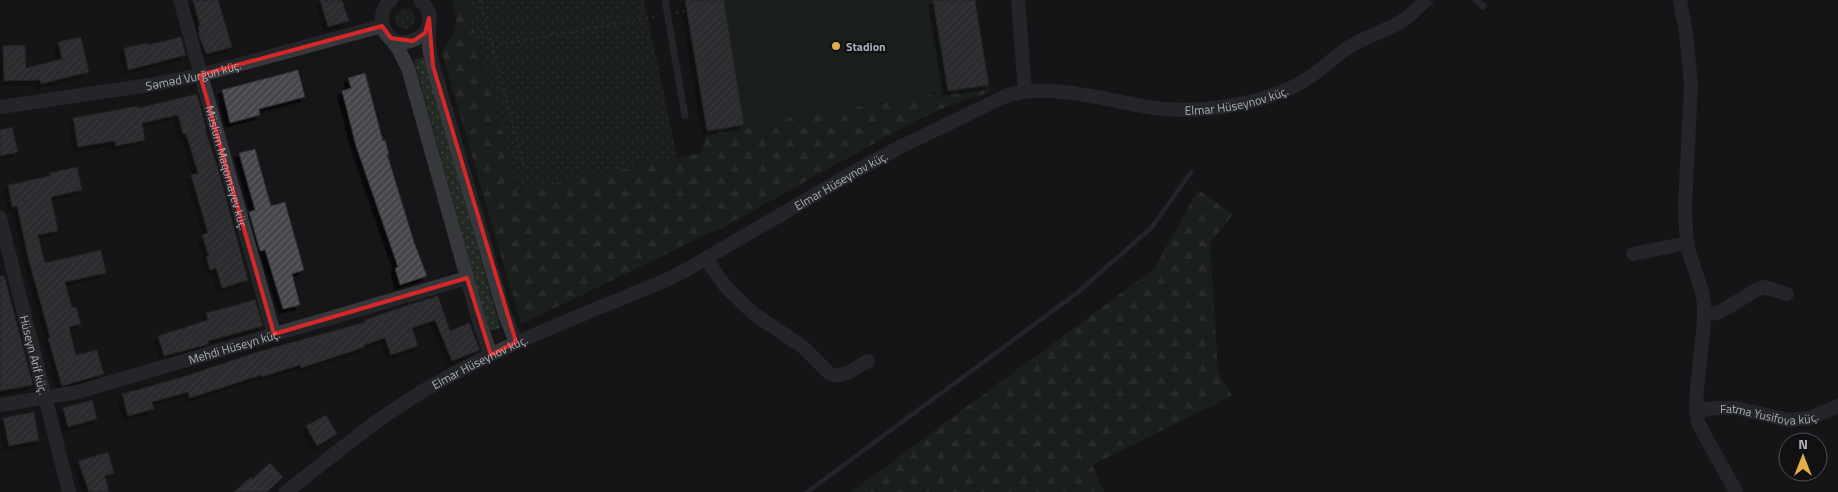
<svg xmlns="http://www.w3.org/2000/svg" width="1838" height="492" viewBox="0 0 1838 492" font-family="'Titillium Web',sans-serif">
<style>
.green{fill:url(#green-dots)}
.forest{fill:url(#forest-firs)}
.pitch{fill:#232a23}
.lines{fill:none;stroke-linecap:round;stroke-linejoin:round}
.stream{stroke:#303940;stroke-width:4.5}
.building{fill:url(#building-hatch);stroke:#303034;filter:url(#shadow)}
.path{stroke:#3e3f43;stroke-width:2.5;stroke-dasharray:2.5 4;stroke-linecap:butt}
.service{stroke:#37383c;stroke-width:7}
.minor{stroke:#37383c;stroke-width:14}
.marked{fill:none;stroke:#d62828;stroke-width:4;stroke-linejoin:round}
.poi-dot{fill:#e2ad44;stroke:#111113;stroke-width:2}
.labels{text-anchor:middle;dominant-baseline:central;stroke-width:4.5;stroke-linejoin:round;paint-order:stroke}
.poi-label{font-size:12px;font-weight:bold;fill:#a9adb7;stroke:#111113;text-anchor:start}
.street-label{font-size:12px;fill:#a9adb7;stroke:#111113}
</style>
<defs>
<pattern id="green-dots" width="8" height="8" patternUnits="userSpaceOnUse" patternTransform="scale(1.25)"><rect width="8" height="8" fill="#232a23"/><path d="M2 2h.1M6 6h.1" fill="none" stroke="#404641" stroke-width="1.8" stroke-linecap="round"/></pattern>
<pattern id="forest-firs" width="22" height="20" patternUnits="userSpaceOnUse" patternTransform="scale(1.25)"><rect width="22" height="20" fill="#232a23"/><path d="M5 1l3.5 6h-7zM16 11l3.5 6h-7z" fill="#404641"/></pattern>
<pattern id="building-hatch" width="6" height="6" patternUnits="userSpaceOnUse" patternTransform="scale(1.25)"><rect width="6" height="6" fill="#45464b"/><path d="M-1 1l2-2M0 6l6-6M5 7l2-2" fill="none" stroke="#5d5e63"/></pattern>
<filter id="shadow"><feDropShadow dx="-4.5" dy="4.5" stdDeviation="0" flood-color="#0009"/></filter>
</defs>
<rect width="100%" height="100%" fill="#161618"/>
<path class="green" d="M466 0H644L677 158 517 192Z
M395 19a10 10 0 1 1 20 0a10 10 0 1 1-20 0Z
M425 57 500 328 489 331 414 60Z"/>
<path class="forest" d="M452 0H466L517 191 702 153 707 131 989 85 990 92 948 106 917 120 723 227 521 324 442 52C454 33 461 23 452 0Z
M1198 190 1233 214 1210 244 1218 371 1232 396 1092 465 1104 492H851L1154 269Z"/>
<path class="pitch" d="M724 0H933L948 91 744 125Z"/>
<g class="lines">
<path class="stream" d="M807 492 1077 293 1152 227 1191 172"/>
</g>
<path class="building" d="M193 0H218L232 47 206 54 198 33H200L198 27 200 26Z
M320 0H342L349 21 328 27Z
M685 0H724L744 125 707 131Z
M933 0H975L989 85 948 91Z
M81 37 89 72 41 84 40 80 4 81 3 46 25 45 26 68 62 59 58 42Z
M181 37 186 55 128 70 124 48 147 43 148 45Z
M298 70 305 97 259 109 260 115 230 123 222 90Z
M365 73 383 141 385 140 389 154H387L414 242 427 276 400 285 395 268 398 267 356 146 342 91 351 88 348 78Z
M197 94 206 128 205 129 219 172 248 280 222 288 216 268 210 270 206 256H209L202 235 208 233 191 175 198 173 186 134H183L178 115 142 123 145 140 116 146 115 141 78 147 73 118 138 106 139 108Z
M12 127 18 152 0 156V130Z
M255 149 271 206 285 202 304 270 292 274 300 305 283 309 265 250 260 251 249 212 255 210 239 153Z
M77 167 82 190 51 197 58 231 38 235 45 263 101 250 106 273 65 282 72 308 76 307 81 324 69 327 76 355 97 350 104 374 62 386 48 338 50 337 29 261 17 206 12 207 8 185 50 176V173Z
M4 275 33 385 0 391V276Z
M438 296 450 331 469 323 480 350 452 361 435 320 412 328 418 346 391 355 385 338 364 345 365 347 301 368 300 365 262 377 261 375 190 398 188 392 152 402 154 409 128 416 122 394 180 378 254 353 366 322 365 320 408 305Z
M255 300 263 326 208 341 209 344 164 356 158 336 208 320 206 313Z
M92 400 97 419 68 427 63 408Z
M34 412 39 440 9 446 3 418Z
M326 415 337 434 317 446 306 426Z
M108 452 114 473 105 476 109 492H89L78 461Z
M270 463 283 477 267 492H234L251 477 252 479Z"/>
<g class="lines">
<path class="path" d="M480 0 524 167
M676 13 687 11
M492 46 658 16"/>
<path class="service" d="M665 0 685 116
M1476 0 1483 6"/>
<g class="minor">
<path id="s1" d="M180 0 274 334"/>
<path d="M391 0C384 5 381 13 382 21 386 65 455 32 420 0"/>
<path d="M1018 0 1025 91"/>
<path d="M1680 0 1686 33 1691 84 1685 206 1686 231 1689 252 1701 288 1704 303V322L1697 389 1696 411 1698 422 1704 434 1736 492"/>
<path d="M429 18V48L433 66 505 315 516 342"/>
<path d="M386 32 399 50 408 68 480 324 491 355"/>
<path id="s2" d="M0 107 149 85 200 75 382 26"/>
<path id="s3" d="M0 218 69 492"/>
<path d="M1633 254 1687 243"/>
<path d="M706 259 726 287 754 314 803 347 830 374C843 379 857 367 868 361"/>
<path d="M1704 315 1720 312 1758 289 1764 287 1787 294"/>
<path id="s4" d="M0 405 77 392 467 278"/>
<path id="s5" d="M1696 411 1716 408H1736L1788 420 1810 418 1838 406"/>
<path id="s6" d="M286 492C325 462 362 430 404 403 484 351 575 318 664 281L686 270 854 172 898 148 1008 95C1052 83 1105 100 1149 107 1194 115 1257 105 1297 85 1316 75 1331 59 1349 47 1364 38 1381 32 1397 24 1408 18 1417 9 1426 0"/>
</g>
</g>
<path d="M0 0H1838V492H0ZM429 18 433 66 516 342 491 355 467 278 274 334 200 75 382 26 391 38 413 41 425 33Z" fill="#161618" fill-opacity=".55" fill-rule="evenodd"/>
<path class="marked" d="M429 18 433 66 516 342 491 355 467 278 274 334 200 75 382 26 391 38 413 41 425 33Z"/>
<circle class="poi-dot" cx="836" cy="46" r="5"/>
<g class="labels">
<g class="poi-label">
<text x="846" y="46">Stadion</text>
</g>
<g class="street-label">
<text stroke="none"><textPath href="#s2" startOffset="196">Səməd Vurğun küç.</textPath></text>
<text stroke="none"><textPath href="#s6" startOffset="1058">Elmar Hüseynov küç.</textPath></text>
<text stroke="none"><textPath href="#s1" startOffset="174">Müslüm Maqomayev küç.</textPath></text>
<text stroke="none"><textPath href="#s6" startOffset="639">Elmar Hüseynov küç.</textPath></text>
<text stroke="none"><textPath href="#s4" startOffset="242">Mehdi Hüseyn küç.</textPath></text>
<text stroke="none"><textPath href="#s3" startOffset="141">Hüseyn Arif küç.</textPath></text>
<text stroke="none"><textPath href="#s6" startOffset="234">Elmar Hüseynov küç.</textPath></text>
<text stroke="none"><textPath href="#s5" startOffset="74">Fatma Yusifova küç.</textPath></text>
</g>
</g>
<g transform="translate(1803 457)"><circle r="24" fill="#111113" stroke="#4e4f55"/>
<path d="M0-4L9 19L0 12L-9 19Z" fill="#e2ad44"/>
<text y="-8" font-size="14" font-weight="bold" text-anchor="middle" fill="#a9adb7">N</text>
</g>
</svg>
